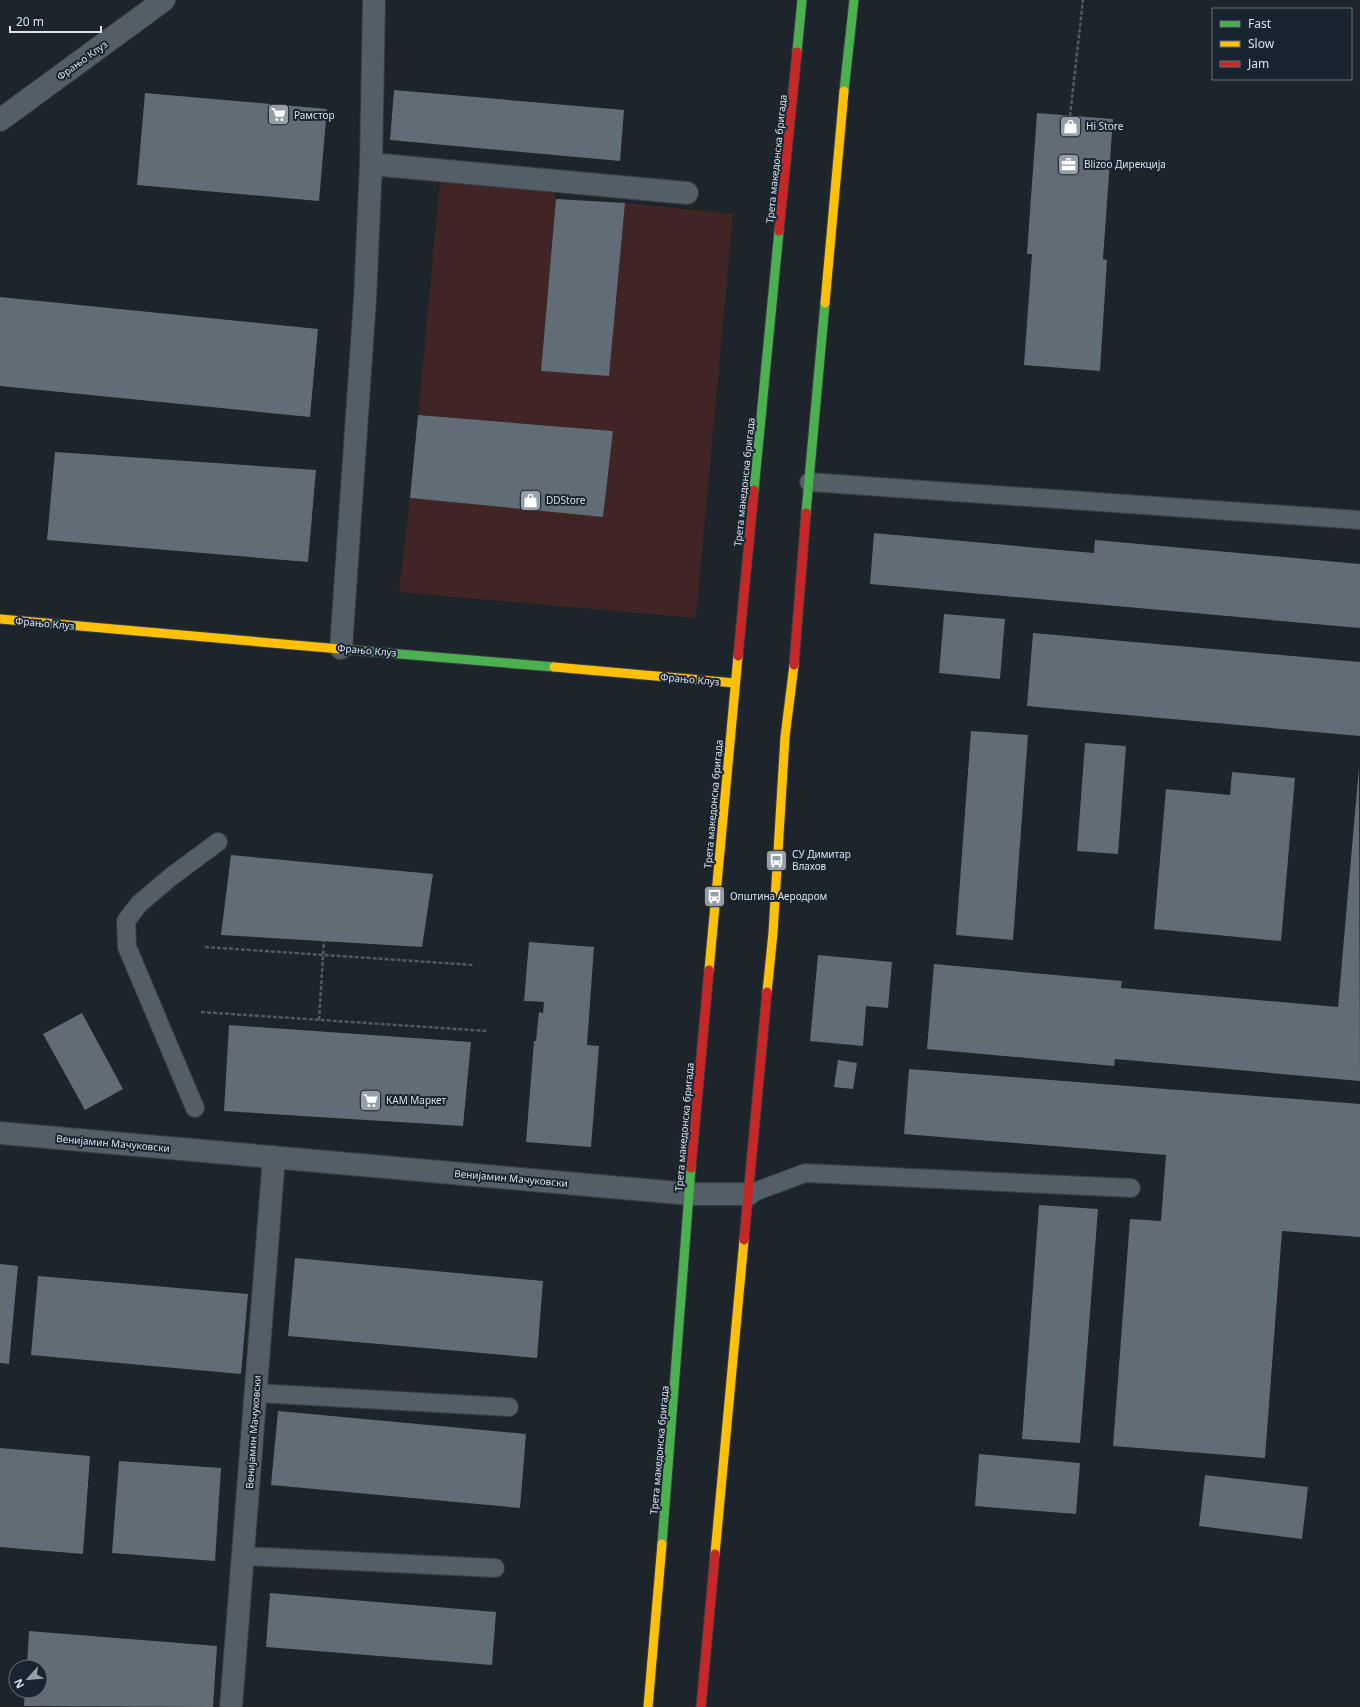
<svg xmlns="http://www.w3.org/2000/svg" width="1360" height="1707" viewBox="0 0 1360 1707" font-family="'Noto Sans',sans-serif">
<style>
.green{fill:#402524}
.building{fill:#616c76}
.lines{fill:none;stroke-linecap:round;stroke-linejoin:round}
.lane-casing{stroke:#383e44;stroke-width:20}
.street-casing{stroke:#383e44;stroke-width:24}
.fast-casing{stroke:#383e44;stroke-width:11}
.slow-casing{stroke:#383e44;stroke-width:11}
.jam-casing{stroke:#383e44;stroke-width:11}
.path{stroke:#535a61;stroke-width:2.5;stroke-dasharray:4 2;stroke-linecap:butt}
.lane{stroke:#535e67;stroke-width:18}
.street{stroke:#535e67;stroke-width:22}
.fast{stroke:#4caf50;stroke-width:9}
.slow{stroke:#ffc107;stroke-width:9}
.jam{stroke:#c62828;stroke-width:9}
.labels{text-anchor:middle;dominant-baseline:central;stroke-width:4;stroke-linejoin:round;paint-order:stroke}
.street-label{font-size:10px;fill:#d9e1e9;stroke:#18242f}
.poi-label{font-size:10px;fill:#d9e1e9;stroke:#18242f;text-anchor:start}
</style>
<rect width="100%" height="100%" fill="#1d242a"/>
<path class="green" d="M440 182 553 191 556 199 541 371 609 375 625 203 733 214 696 618 399 592 410 498 603 517 613 431 418 415Z"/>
<path class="building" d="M394 90 624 110 620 161 390 140Z
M145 93 327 109 319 201 137 185Z
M1037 113 1113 119 1103 259 1107 260 1100 371 1024 365 1032 254H1027Z
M556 199 625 203 609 376 541 371Z
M0 297 318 329 310 417 0 386Z
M418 415 613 431 603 517 410 498Z
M55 452 316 470 308 562 47 540Z
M874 533 1094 553 1095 540 1360 564V628L870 584Z
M944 614 1005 619 1000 679 939 673Z
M1033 633 1360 662V736L1027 706Z
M971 731 1028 735 1013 940 956 935Z
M1085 743 1126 746 1118 854 1077 851Z
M1359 767 1360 1081 1115 1059 1114 1066 927 1049 934 964 1122 981 1121 988 1338 1007Z
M1232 772 1295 778 1281 941 1154 929 1166 789 1230 795Z
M231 855 433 874 422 947 221 935Z
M529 942 594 947 587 1045 599 1046 591 1147 526 1142 534 1041H536L539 1012 543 1013 544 1002 524 1001Z
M818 955 892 962 888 1008 866 1006 863 1046 810 1041Z
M82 1013 123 1089 85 1110 43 1034Z
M229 1025 471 1042 463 1126 224 1111Z
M838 1060 857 1063 853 1089 834 1087Z
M909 1069 1360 1104V1237L1282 1231 1265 1458 1113 1446 1130 1219 1161 1221 1166 1155 904 1134Z
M1039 1205 1098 1209 1080 1443 1022 1439Z
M295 1258 543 1281 537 1358 288 1336Z
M0 1264 18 1266 9 1364 0 1363Z
M38 1276 248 1294 241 1374 31 1355Z
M278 1411 526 1434 520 1508 271 1485Z
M0 1448 90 1456 83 1554 0 1547Z
M979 1454 1080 1463 1076 1514 975 1506Z
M119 1461 221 1468 215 1561 112 1553Z
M1205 1475 1308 1487 1302 1539 1199 1526Z
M270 1593 496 1612 492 1665 266 1647Z
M29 1631 217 1646 213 1707 24 1706 25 1691H40V1667H27Z"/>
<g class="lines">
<defs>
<path id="lane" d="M809 482 1360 520
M195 1108 127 947 126 921 139 904 172 876 218 842
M749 1194 805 1173 1131 1188
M256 1393 509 1407
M243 1556 495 1568"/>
<path id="street" d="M0 120 164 0
M371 164 687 193
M341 648 365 299 371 164 374 0
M0 1133 690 1194H749
M231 1707 274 1157"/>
<path id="fast" d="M797 52 802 0
M844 91 854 0
M754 490 779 231
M806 513 825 303
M340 649 554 667
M662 1544 691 1168"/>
<path id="slow" d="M825 303 844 91
M0 619 340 649
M554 667 735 683
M709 970 738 656
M767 992 773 933 785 737 794 665
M715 1554 744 1240
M648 1707 662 1544"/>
<path id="jam" d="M779 231 797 52
M738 656 754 490
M794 665 806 513
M691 1168 709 970
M744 1240 767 992
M701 1707 715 1554"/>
</defs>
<use href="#lane" class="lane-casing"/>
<use href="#street" class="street-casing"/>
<use href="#fast" class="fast-casing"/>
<use href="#slow" class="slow-casing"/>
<use href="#jam" class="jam-casing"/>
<path class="path" d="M1070 116 1083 0
M205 947 474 965
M201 1012 487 1031
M319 1020 324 941"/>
<use href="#lane" class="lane"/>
<use href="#street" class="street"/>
<use href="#fast" class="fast"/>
<use href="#slow" class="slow"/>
<use href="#jam" class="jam"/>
</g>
<defs>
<symbol id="supermarket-square" viewBox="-11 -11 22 22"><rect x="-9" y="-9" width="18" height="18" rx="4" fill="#979fa6" stroke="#18242f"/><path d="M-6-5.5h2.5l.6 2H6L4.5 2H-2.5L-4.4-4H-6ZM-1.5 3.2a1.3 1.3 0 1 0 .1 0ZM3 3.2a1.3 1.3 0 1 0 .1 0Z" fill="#fff"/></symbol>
<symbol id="shop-square" viewBox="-11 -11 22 22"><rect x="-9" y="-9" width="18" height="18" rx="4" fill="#979fa6" stroke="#18242f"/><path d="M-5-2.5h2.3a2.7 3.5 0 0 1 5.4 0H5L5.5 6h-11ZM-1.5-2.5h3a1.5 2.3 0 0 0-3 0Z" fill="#fff"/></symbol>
<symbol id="office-square" viewBox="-11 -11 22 22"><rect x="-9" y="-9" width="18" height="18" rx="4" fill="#979fa6" stroke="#18242f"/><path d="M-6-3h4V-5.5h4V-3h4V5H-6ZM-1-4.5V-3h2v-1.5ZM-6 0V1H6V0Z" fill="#fff"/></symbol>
<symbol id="bus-square" viewBox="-11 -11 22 22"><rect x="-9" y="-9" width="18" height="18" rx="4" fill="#979fa6" stroke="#18242f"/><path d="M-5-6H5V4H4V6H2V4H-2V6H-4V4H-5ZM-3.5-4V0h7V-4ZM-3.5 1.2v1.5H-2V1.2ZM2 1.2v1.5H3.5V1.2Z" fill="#fff"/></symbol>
</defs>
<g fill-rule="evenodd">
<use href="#supermarket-square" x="266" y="102" width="25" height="25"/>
<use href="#shop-square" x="1058" y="114" width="25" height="25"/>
<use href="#office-square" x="1056" y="152" width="25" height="25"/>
<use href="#shop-square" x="518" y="488" width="25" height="25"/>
<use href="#bus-square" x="764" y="848" width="25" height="25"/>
<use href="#bus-square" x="702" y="884" width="25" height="25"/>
<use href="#supermarket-square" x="358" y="1088" width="25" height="25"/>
</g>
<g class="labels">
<g class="street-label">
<text transform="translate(82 60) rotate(-36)">Фрањо Клуз</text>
<text transform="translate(776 159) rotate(-84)">Трета македонска бригада</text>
<text transform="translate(744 482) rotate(-84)">Трета македонска бригада</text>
<text transform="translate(45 623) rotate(5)">Фрањо Клуз</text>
<text transform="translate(367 650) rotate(5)">Фрањо Клуз</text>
<text transform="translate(690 679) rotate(5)">Фрањо Клуз</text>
<text transform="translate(713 804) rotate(-85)">Трета македонска бригада</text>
<text transform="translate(684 1127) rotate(-85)">Трета македонска бригада</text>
<text transform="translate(113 1143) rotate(5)">Венијамин Мачуковски</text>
<text transform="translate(511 1178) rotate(5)">Венијамин Мачуковски</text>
<text transform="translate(253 1432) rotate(-86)">Венијамин Мачуковски</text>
<text transform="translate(659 1450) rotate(-85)">Трета македонска бригада</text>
</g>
<g class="poi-label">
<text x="294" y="115">Рамстор</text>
<text x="1086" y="126">Hi Store</text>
<text x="1084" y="164">Blizoo Дирекција</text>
<text x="546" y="500">DDStore</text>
<text x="792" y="854">СУ Димитар<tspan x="792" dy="12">Влахов</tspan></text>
<text x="730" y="896">Општина Аеродром</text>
<text x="386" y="1100">КАМ Маркет</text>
</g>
</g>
<rect x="1212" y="8" width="140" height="72" fill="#18242f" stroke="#657079"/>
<rect x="1220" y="21" width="20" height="6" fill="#4caf50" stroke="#657079"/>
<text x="1248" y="28" font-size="12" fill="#d9e1e9">Fast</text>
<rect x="1220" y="41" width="20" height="6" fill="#ffc107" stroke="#657079"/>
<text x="1248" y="48" font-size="12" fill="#d9e1e9">Slow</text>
<rect x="1220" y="61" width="20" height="6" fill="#c62828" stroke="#657079"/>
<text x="1248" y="68" font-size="12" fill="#d9e1e9">Jam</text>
<g transform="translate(28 1679) rotate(243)"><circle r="19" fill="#18242f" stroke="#657079"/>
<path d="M0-3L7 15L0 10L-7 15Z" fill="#979fa6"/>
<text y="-6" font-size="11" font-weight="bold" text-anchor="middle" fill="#d9e1e9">N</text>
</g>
<path d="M10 26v6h91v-6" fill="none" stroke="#d9e1e9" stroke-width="2"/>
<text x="16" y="26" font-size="12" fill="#d9e1e9" stroke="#18242f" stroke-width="3" paint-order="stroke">20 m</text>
</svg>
